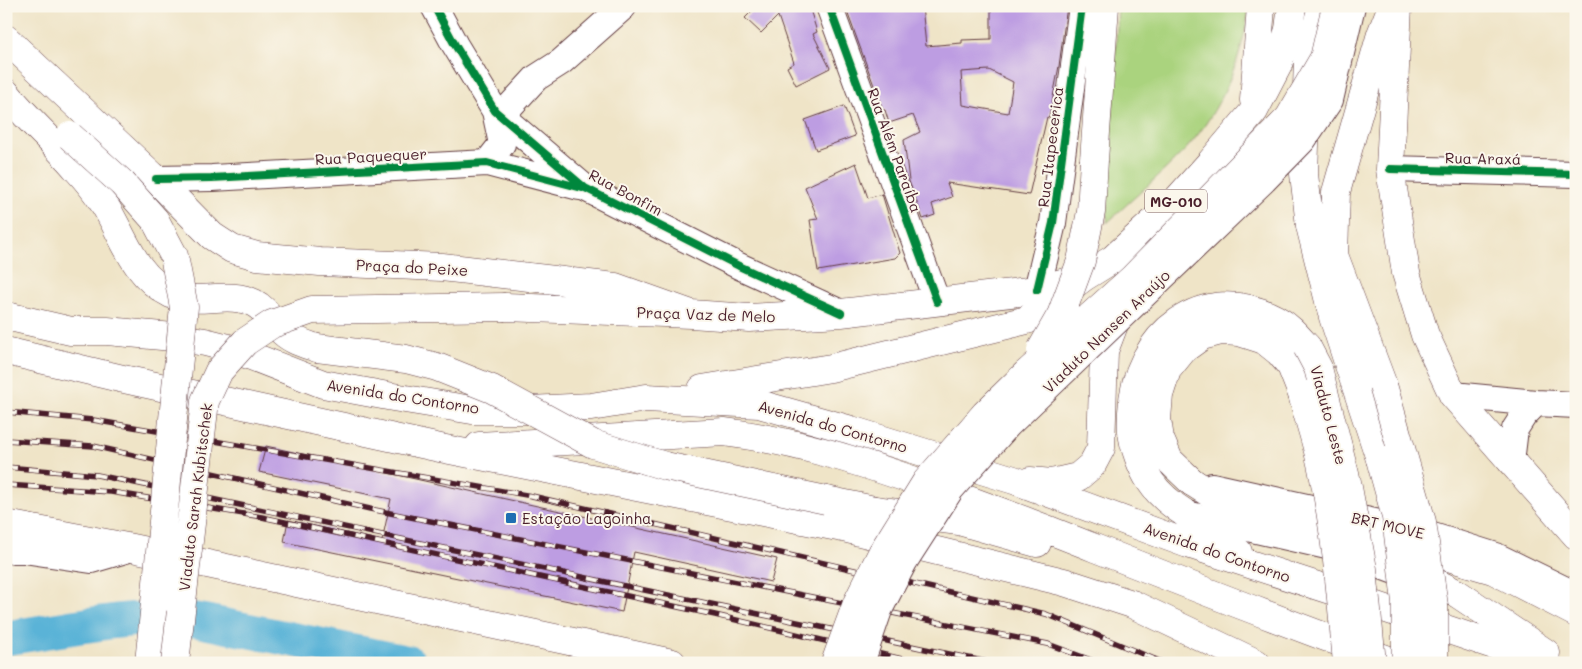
<svg xmlns="http://www.w3.org/2000/svg" width="1582" height="669" viewBox="0 0 1582 669" font-family="Mali,sans-serif">
<style>
.green{fill:#aad37e;stroke:#7a7954}
.lines{fill:none;stroke-linecap:round;stroke-linejoin:round}
.river{stroke:#5ab3d7;stroke-width:35}
.building{fill:#bd9de2;fill-rule:evenodd}
.minor-casing{stroke:#633d42;stroke-width:28}
.major-casing{stroke:#633d42;stroke-width:29}
.highway-casing{stroke:#633d42;stroke-width:29}
.minor{stroke:#fff;stroke-width:26}
.major{stroke:#fff;stroke-width:28}
.highway{stroke:#fff;stroke-width:28}
.rail-casing{stroke:#4a1f2b;stroke-width:5.5}
.rail{stroke:#fbf7ec;stroke-width:4;stroke-dasharray:11;stroke-linecap:butt}
.minor-bridge-casing{stroke:#633d42;stroke-width:28;stroke-linecap:butt}
.major-bridge-casing{stroke:#633d42;stroke-width:29;stroke-linecap:butt}
.highway-bridge-casing{stroke:#633d42;stroke-width:29;stroke-linecap:butt}
.minor-bridge{stroke:#fff;stroke-width:26}
.major-bridge{stroke:#fff;stroke-width:28}
.highway-bridge{stroke:#fff;stroke-width:28}
.cycleway-casing{stroke:#fbf7ec;stroke-width:11}
.cycleway{stroke:#00873e;stroke-width:8}
.poi-dot{fill:#1f6fb2;stroke:#fbf7ec;stroke-width:2}
.labels{text-anchor:middle;dominant-baseline:central;stroke-width:4;stroke-linejoin:round;paint-order:stroke}
.shield{fill:#fbf7ec;stroke:#7f6065;stroke-width:1}
.shield-label{font-size:14px;font-weight:bold;fill:#4a1f2b}
.street-label{font-size:15px;fill:#4a1f2b;stroke:#fbf7ec}
.poi-label{font-size:15px;fill:#4a1f2b;stroke:#fbf7ec;text-anchor:start}
</style>
<rect width="100%" height="100%" fill="#fbf7ec"/>
<filter id="ink" filterUnits="userSpaceOnUse"><feTurbulence type="fractalNoise" baseFrequency=".02" numOctaves="2"/><feDisplacementMap in="SourceGraphic" scale="10" xChannelSelector="R" yChannelSelector="G"/><feConvolveMatrix kernelMatrix="1 2 1 2 8 2 1 2 1" color-interpolation-filters="sRGB"/></filter>
<filter id="wash" filterUnits="userSpaceOnUse"><feTurbulence type="fractalNoise" baseFrequency=".0096" numOctaves="4" result="noise"/><feDisplacementMap in="SourceGraphic" scale="20" xChannelSelector="R" yChannelSelector="G"/><feGaussianBlur stdDeviation="1.12" result="paint"/><feColorMatrix in="noise" values="0 0 0 0 0 0 0 0 0 0 0 0 0 0 0 0 0 1.4 0 .05"/><feComposite in="paint" operator="in"/></filter>
<g filter="url(#wash)">
<rect width="100%" height="100%" fill="#efe4c7"/>
<path class="green" d="M1118 6H1249C1244 56 1220 112 1186 149 1161 175 1133 198 1107 223Z"/>
<g class="lines">
<path class="river" d="M6 638C68 629 134 613 196 620L409 663"/>
</g>
<g id="blocks">
<path class="building" d="M757 6H809L817 32 813 34 830 68 796 85 787 67 794 63 778 16 761 33 745 18Z
M845 6H922L926 46 962 43V40L991 39V7L1067 6 1059 66 1049 118 1047 117 1029 195 947 183 952 197 932 204 935 215 923 219 909 181 904 140 920 132 913 115 889 123 885 110H883ZM989 70 1013 82 1008 113 963 105 961 72Z
M844 106 855 136 816 150 805 120Z
M856 163 868 198 882 194 900 253 895 258 818 271 810 220 818 219 805 187Z
M266 446 777 559 771 582 634 552 622 612 284 542 288 520 382 541 391 499 259 472Z"/>
</g>
</g>
<g filter="url(#ink)">
<use href="#blocks" fill-opacity="0" stroke="#633d42" stroke-width="1"/>
<g class="lines">
<defs>
<path id="minor" d="M434 6 455 45 495 111 585 188 739 266 841 313
M829 6 937 302
M501 116 536 78 561 62 623 7
M487 163 502 144 495 111
M1390 169 1576 174
M156 179 212 178 487 163 579 187
M1037 290 1053 223 1082 6
M1453 395 1536 403 1576 405
M1511 462 1515 429 1524 415 1536 403
M1212 486 1420 532 1496 556 1576 595
M1186 514 1327 546 1422 581
M6 551 17 549 91 560 132 548"/>
<path id="major" d="M1322 6 1308 59 1304 174 1310 226 1333 317 1380 459
M6 39 156 179 212 236 232 249 257 256 320 262 442 267 615 287 691 314
M6 93C28 120 54 142 76 168 86 179 97 192 104 204 125 238 133 275 171 294 197 306 228 290 254 303 266 309 273 323 283 332 293 341 305 344 317 348
M505 307 691 314 749 318 841 313 1037 290 1083 277
M1383 385 1334 255 1336 192 1381 34 1392 6
M1192 482 1169 460 1160 439 1157 419 1159 395 1167 370 1184 349 1202 336 1221 331 1239 332 1264 340 1279 352 1291 366 1302 394
M826 500 874 510
M1186 514C1172 505 1159 495 1150 481 1142 469 1133 445 1132 431 1131 425 1132 418 1132 412 1135 335 1203 280 1276 319 1289 326 1298 337 1307 347
M6 524 132 548 672 663
M149 663 155 603"/>
<path id="highway" d="M1398 6 1390 169 1406 273 1425 335 1453 395 1576 535
M1254 100 1261 6
M1094 160 1105 6
M6 316 71 331H107L173 337 205 342 233 349 323 384 393 397 472 410H530L591 407 646 398 759 404 851 430 1014 480 1188 544 1333 591 1547 663
M6 351 119 378 440 448 843 528 1064 582 1132 604 1256 663
M702 389 831 368 1027 320 1084 277 1113 259 1174 203 1210 163 1254 111 1278 65 1289 29 1292 6
M479 446 724 432C792 440 858 461 924 484 964 498 1004 513 1044 528 1161 574 1278 621 1397 663
M1030 481 1052 483 1078 477 1092 465 1101 448 1104 351 1117 317
M1192 482 1222 501 1285 520 1337 533 1428 551 1493 570 1576 613
M874 510 959 521 1037 543
M1186 514 1238 552
M1413 571 1458 594 1546 653"/>
</defs>
<use href="#minor" class="minor-casing"/>
<use href="#major" class="major-casing"/>
<use href="#highway" class="highway-casing"/>
<use href="#minor" class="minor"/>
<use href="#major" class="major"/>
<use href="#highway" class="highway"/>
<defs>
<path id="rail" d="M6 412 93 420 532 496 1046 614 1164 663
M6 440 93 446 370 509 1048 644 1099 663
M6 467 97 475 992 663
M6 485 111 492 262 517 715 615 919 663"/>
</defs>
<use href="#rail" class="rail-casing"/>
<use href="#rail" class="rail"/>
<defs>
<path id="minor-bridge" d="M861 663 879 610 904 562 951 489 1008 425 1264 180 1303 140 1330 100 1352 6"/>
<path id="major-bridge" d="M70 136 122 183 155 220 174 256 184 307 155 603
M1307 347 1318 368 1347 482 1363 569 1372 663
M317 348 406 359 437 367 492 389 593 444 665 466 826 500
M1383 385 1422 522 1434 606V663
M1302 394C1308 418 1317 443 1322 468 1336 532 1341 597 1347 663
M1380 459 1396 517 1406 602V663
M175 663 205 401 219 371 245 342 272 324 312 310 505 307"/>
<path id="highway-bridge" d="M1041 350 1061 315 1081 261 1091 212 1094 160
M835 663 857 603 882 553 926 482 985 414 1026 374 1132 279 1289 118 1324 58 1336 6"/>
</defs>
<use href="#minor-bridge" class="minor-bridge-casing"/>
<use href="#major-bridge" class="major-bridge-casing"/>
<use href="#highway-bridge" class="highway-bridge-casing"/>
<use href="#minor-bridge" class="minor-bridge"/>
<use href="#major-bridge" class="major-bridge"/>
<use href="#highway-bridge" class="highway-bridge"/>
<defs>
<path id="cycleway" d="M434 6 455 45 495 111 585 188 739 266 841 313
M829 6 937 302
M1390 169 1576 174
M156 179 212 178 487 163 582 188
M1037 290 1053 223 1082 6"/>
</defs>
<use href="#cycleway" class="cycleway-casing"/>
<use href="#cycleway" class="cycleway"/>
</g>
</g>
<rect class="poi-dot" x="505" y="512" width="12" height="12" rx="2.5"/>
<g class="labels">
<rect class="shield" x="1145" y="189.5" width="62" height="23" rx="4"/>
<g class="shield-label">
<text x="1176" y="201">MG-010</text>
</g>
<g class="street-label">
<text transform="translate(1050 147) rotate(-83)">Rua Itapecerica</text>
<text transform="translate(895 150) rotate(70)">Rua Além Paraíba</text>
<text transform="translate(371 156) rotate(-3)">Rua Paquequer</text>
<text transform="translate(1483 158) rotate(1)">Rua Araxá</text>
<text transform="translate(626 192) rotate(28)">Rua Bonfim</text>
<text transform="translate(412 267) rotate(3)">Praça do Peixe</text>
<text transform="translate(706 314) rotate(2)">Praça Vaz de Melo</text>
<text transform="translate(1106 331) rotate(-44)">Viaduto Nansen Araújo</text>
<text transform="translate(403 396) rotate(9)">Avenida do Contorno</text>
<text transform="translate(1329 415) rotate(75)">Viaduto Leste</text>
<text transform="translate(833 426) rotate(16)">Avenida do Contorno</text>
<text transform="translate(195 497) rotate(-83)">Viaduto Sarah Kubitschek</text>
<text transform="translate(1388 525) rotate(13)">BRT MOVE</text>
<text transform="translate(1217 552) rotate(19)">Avenida do Contorno</text>
</g>
<g class="poi-label">
<text x="522" y="518">Estação Lagoinha</text>
</g>
</g>
<rect width="1582" height="669" fill="none" stroke="#fbf7ec" stroke-width="25"/>
</svg>
